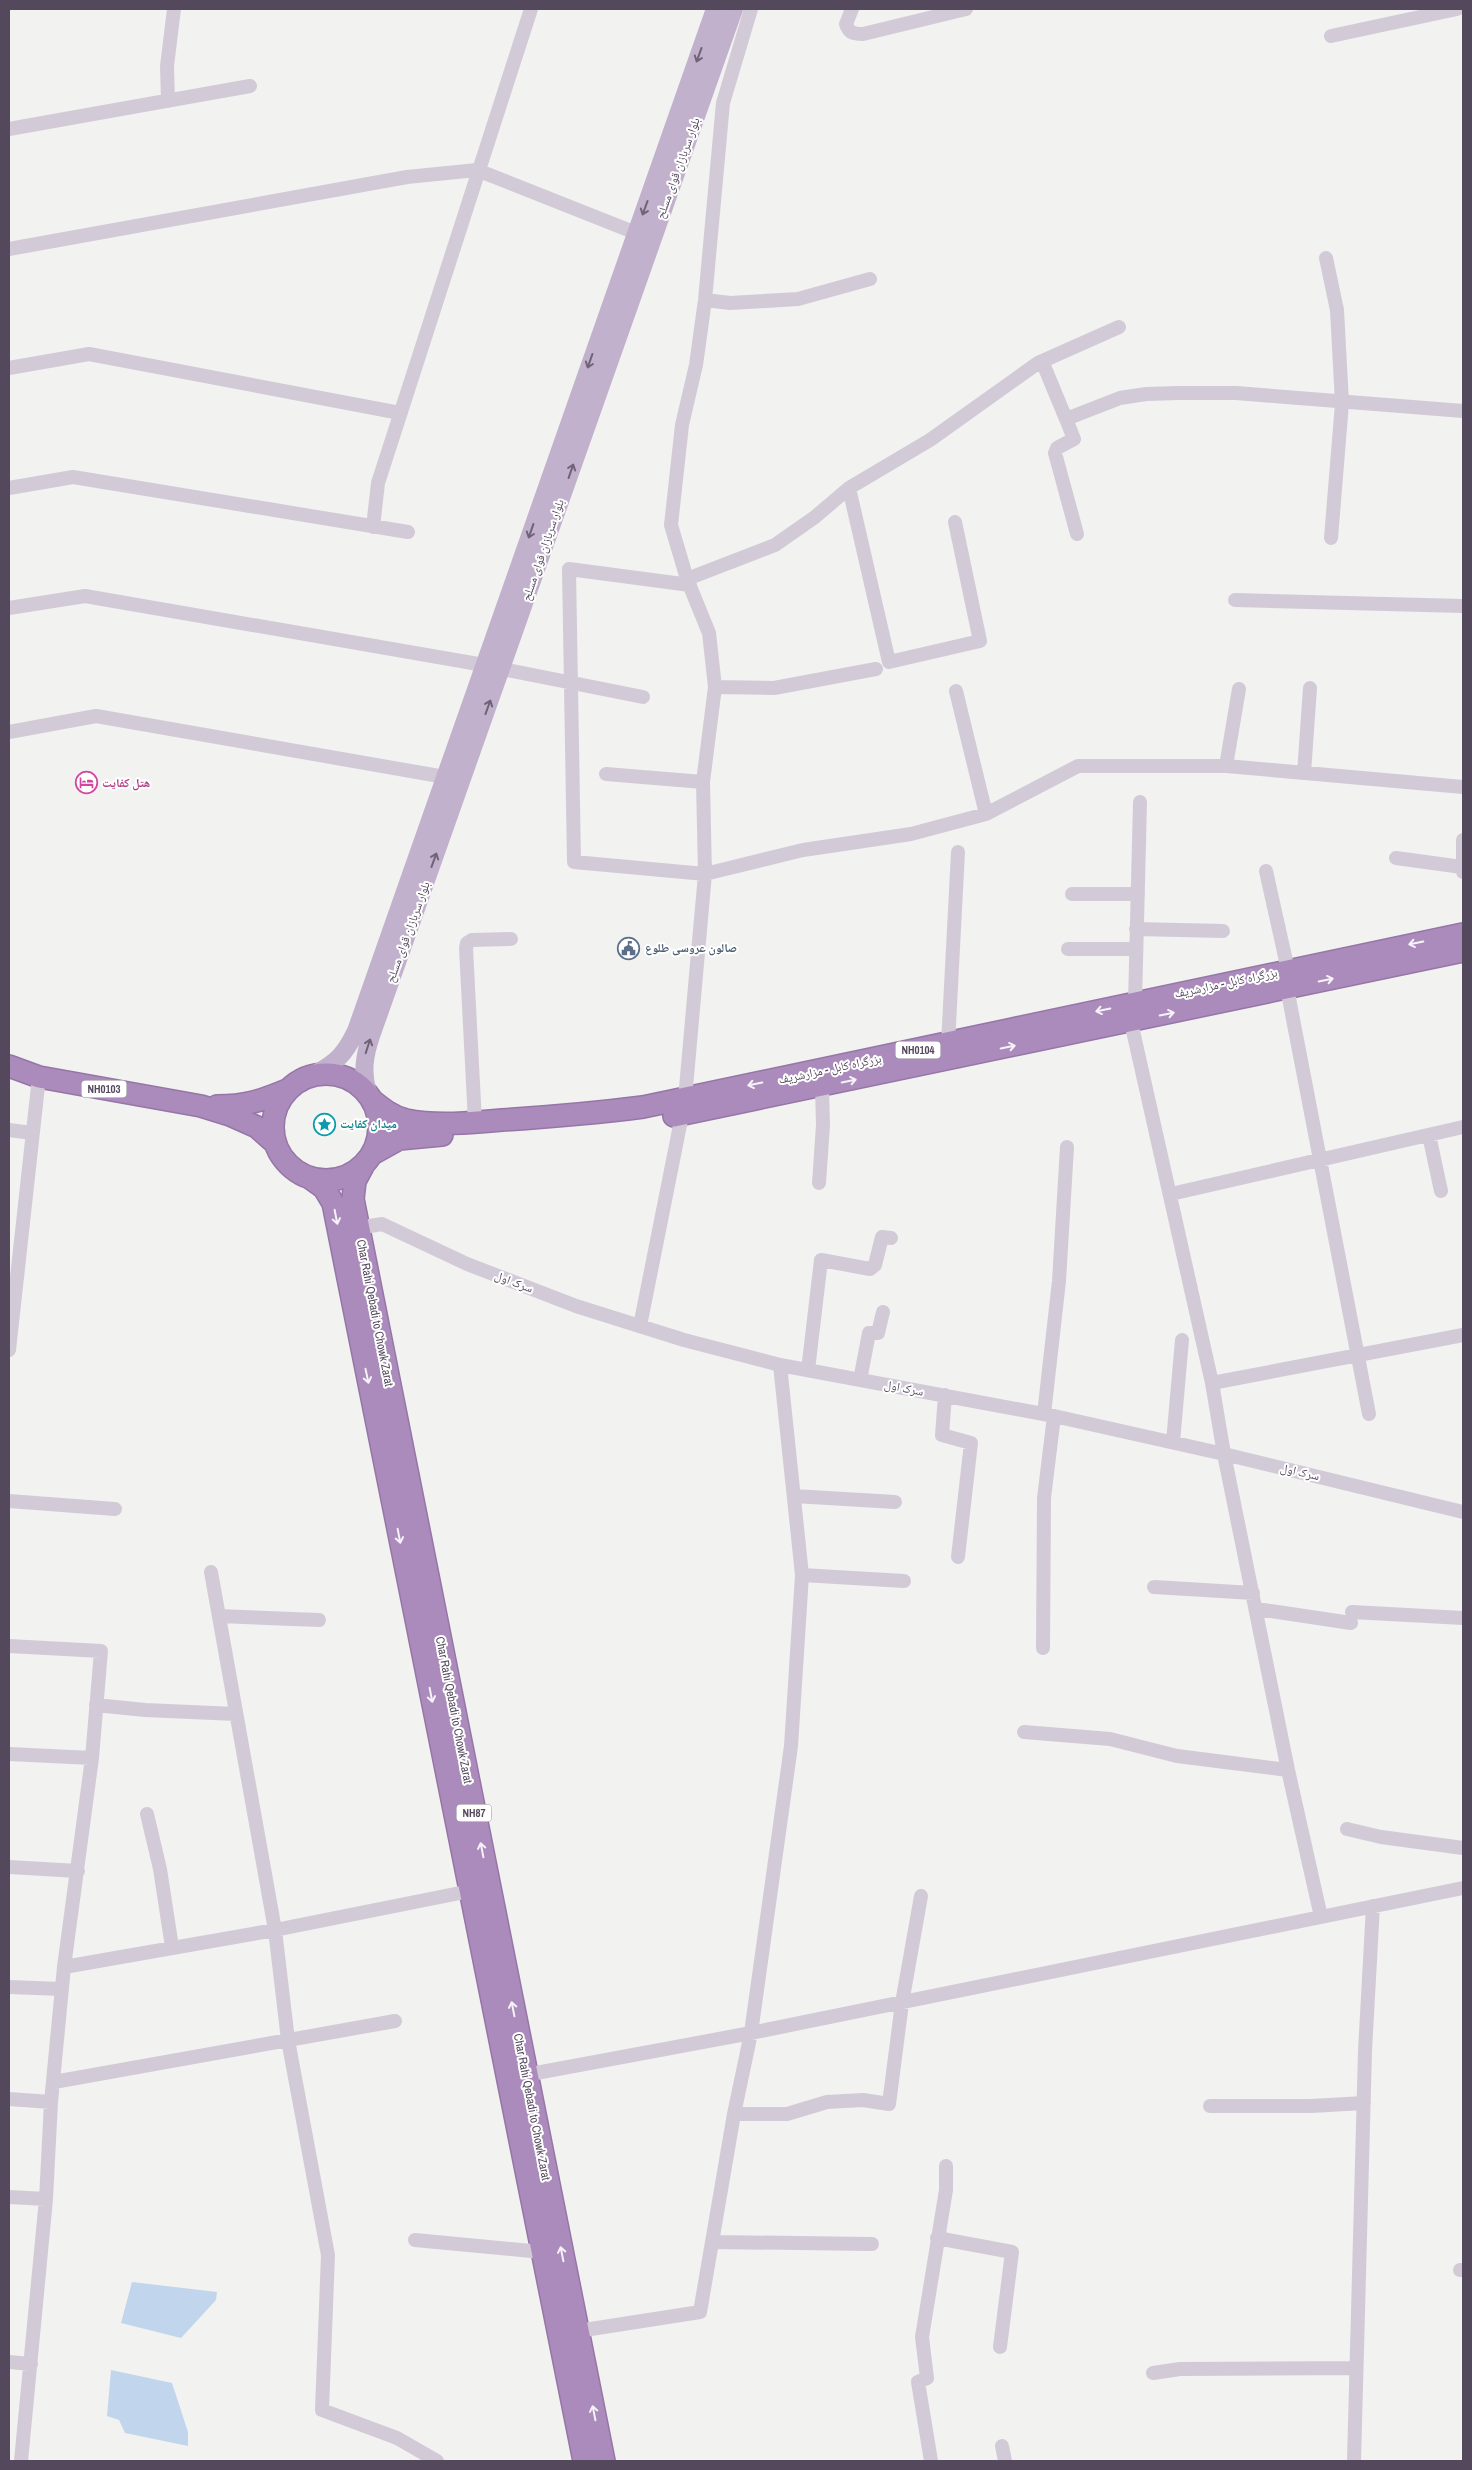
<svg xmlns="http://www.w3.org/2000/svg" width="1472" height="2470" viewBox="0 0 1472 2470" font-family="'Archivo Narrow','Noto Naskh Arabic',sans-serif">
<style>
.green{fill:#c1d6ec}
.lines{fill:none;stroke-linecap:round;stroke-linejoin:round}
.highway-casing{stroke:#9676a7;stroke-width:24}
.minor{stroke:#d3cad8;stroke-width:14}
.major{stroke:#c2b1cc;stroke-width:18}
.highway{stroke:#aa8bbb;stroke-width:21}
.oneway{stroke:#706378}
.oneway2{stroke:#f6f3f8}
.labels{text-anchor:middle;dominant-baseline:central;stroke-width:4;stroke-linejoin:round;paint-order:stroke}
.shield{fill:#fff;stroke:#87808d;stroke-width:1}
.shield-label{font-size:11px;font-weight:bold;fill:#54495c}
.street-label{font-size:12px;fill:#54495c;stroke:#fff}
.hotel-label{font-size:12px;font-weight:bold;fill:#b23c85;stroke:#fff;text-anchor:start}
.service-label{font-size:12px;font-weight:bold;fill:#4e5e75;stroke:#fff;text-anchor:start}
.culture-label{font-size:12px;font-weight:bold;fill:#0d838f;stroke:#fff;text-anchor:start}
</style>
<rect width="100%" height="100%" fill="#f2f2f0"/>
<path class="green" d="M132 2282 217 2292 216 2300 181 2338 121 2323Z
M111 2370 172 2383 188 2432V2446L125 2433 119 2420 107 2416Z"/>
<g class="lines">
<defs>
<path id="highway" d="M9 1066 39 1077 201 1106 230 1115 257 1127 275 1143
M273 1127a53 53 0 1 1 106 0a53 53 0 1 1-106 0Z
M373 1101C383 1109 393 1117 406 1120 436 1126 471 1123 502 1120 549 1117 596 1113 643 1107L1463 934
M217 1106C245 1106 261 1101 287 1090
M674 1116 1463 951
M372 1154 399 1139 442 1135
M363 1166 355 1181 353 1199 604 2461
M310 1178 324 1188 333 1203 584 2461"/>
</defs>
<use href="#highway" class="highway-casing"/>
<path class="minor" d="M852 9 846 24C849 33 853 34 863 34L966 9
M1331 36 1457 9
M168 101 167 66 174 9
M9 129 250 86
M9 249 407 177 477 170 636 233
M1326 258 1337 310 1342 403 1331 538
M705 300 730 303 798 299 870 279
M1042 361 1066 419 1120 398 1146 394 1178 393H1236L1463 411
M9 368 89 354 400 413
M1066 419 1074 439 1057 448 1055 453 1077 534
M9 488 73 477 408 532
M849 488 889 662 980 641 955 522
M373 527 378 483 531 9
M687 579 775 545 815 517 849 488 930 440 1038 363 1119 327
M690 585 569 569 574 862 705 874 803 850 911 834 986 814 1078 766H1226L1463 787
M1235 600 1463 606
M9 608 85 596 484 665
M502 669 643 697
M715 687 774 688 876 669
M956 691 986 814
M9 732 96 716 445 777
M1226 766 1239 689
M1304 773 1310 688
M606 774 703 782
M1463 840V872
M1396 858 1462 867
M1266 871 1288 970
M1072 894H1138
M1136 929 1223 931
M1068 949H1136
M1287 988 1369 1414
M1135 1003 1140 802
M1131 1022 1212 1383 1224 1454 1288 1770 1321 1917
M948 1044 958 852
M685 1099 705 874 703 782 715 687 709 633 687 579 671 525 682 425 696 365 705 300 723 103 751 9
M475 1122 466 948 467 943 472 940 511 939
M9 1130 32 1133
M1429 1135 1441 1191
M819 1183 823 1125 822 1087
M1171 1194 1463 1127
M358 1228 382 1224 467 1264 576 1306 684 1340 780 1365 1054 1416 1224 1454 1463 1512
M640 1326 682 1115
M9 1350 39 1077
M808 1370 821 1260 870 1269 875 1265 882 1237 891 1238
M860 1380 869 1333H878L883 1312
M1212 1383 1463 1335
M945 1395 942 1435 971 1443 958 1557
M1044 1414 1059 1281 1067 1147
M1173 1442 1182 1340
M794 1496 895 1502
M9 1501 115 1509
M211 1572 275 1930 288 2040 328 2255 322 2410 397 2438 437 2461
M802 1575 904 1581
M1154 1587 1253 1593
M1257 1609 1351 1623
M1352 1612 1463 1618
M219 1616 319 1620
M9 1646 101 1651 92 1758 64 1967 51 2102 46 2199 21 2461
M1043 1648 1044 1498 1054 1416
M96 1705 145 1710 236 1714
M1024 1732 1110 1739 1177 1756 1288 1770
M9 1754 92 1758
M147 1814 160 1869 172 1947
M1347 1829 1381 1837 1463 1848
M9 1867 78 1871
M64 1967 275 1930 470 1891
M9 1987 62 1989
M520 2076 751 2033 1463 1888
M54 2082 395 2021
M9 2099 51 2102
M1210 2106H1311L1364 2103
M734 2114H787L827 2102 863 2100 889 2104 902 2003 921 1896
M9 2197 46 2199
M937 2238 1012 2252 1000 2347
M415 2240 542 2252
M713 2242 872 2244
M1460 2270H1463
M578 2331 700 2312 734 2114 751 2033 791 1746 802 1575 780 1365
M9 2362 31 2364
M1153 2373 1180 2369 1355 2368
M1002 2446 1005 2461
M931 2461 918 2382 927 2378 922 2337 946 2190V2166
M1354 2461 1365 2051 1373 1906"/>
<path class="major" d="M315 1074C337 1062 345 1054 356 1031L715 9
M368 1093C362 1072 364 1057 371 1036L734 9"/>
<use href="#highway" class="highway"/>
</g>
<defs><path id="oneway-shaft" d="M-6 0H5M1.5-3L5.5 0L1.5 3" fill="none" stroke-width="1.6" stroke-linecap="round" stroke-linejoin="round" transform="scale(1.25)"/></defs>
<g class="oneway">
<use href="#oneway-shaft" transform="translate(699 55) rotate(110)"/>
<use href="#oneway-shaft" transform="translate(645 208) rotate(110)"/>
<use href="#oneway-shaft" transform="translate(590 361) rotate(109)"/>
<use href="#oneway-shaft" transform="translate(571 471) rotate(-71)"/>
<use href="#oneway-shaft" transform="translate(531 531) rotate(109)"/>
<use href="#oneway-shaft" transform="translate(488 707) rotate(-70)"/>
<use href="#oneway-shaft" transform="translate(434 860) rotate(-70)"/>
<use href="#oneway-shaft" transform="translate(368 1046) rotate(-72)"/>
</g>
<g class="oneway2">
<use href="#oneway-shaft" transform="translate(1416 943) rotate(168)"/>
<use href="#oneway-shaft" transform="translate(1326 980) rotate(-12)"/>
<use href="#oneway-shaft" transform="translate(1103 1010) rotate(168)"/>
<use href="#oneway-shaft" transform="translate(1167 1014) rotate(-12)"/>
<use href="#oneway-shaft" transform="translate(1008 1047) rotate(-12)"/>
<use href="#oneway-shaft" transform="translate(849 1081) rotate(-12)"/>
<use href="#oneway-shaft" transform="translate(755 1084) rotate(168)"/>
<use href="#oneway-shaft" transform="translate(336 1217) rotate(79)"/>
<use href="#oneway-shaft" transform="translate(367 1376) rotate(78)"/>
<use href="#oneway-shaft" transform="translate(399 1536) rotate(79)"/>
<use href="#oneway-shaft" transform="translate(431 1695) rotate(79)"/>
<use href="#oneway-shaft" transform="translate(482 1850) rotate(-101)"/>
<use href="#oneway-shaft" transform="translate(513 2009) rotate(-101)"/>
<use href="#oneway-shaft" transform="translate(562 2254) rotate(-101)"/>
<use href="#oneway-shaft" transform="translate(594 2413) rotate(-101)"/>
</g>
<defs>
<symbol id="hotel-ring" viewBox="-11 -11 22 22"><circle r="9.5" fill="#fff" stroke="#d1479c" stroke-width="1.5"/><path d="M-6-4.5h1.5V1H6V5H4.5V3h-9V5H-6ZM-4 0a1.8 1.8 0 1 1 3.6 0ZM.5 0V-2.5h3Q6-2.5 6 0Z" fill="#d1479c"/></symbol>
<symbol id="civic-ring" viewBox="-11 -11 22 22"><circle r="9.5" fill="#fff" stroke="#5c6f8a" stroke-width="1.5"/><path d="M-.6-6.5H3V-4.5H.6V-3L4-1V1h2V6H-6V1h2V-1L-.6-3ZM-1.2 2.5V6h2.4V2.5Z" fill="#5c6f8a"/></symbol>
<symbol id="sight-ring" viewBox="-11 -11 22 22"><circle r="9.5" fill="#fff" stroke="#0f9aa8" stroke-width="1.5"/><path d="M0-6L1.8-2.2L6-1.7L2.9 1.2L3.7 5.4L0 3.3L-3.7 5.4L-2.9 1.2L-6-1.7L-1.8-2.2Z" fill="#0f9aa8"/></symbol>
</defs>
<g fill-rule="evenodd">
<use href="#hotel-ring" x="74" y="770" width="25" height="25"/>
<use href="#civic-ring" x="616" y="936" width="25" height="25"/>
<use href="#sight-ring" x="312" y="1112" width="25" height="25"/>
</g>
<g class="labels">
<g class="shield">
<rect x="895.5" y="1041.5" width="45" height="17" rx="4"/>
<rect x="81.5" y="1080.5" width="45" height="17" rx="4"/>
<rect x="456.5" y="1804.5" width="35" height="17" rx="4"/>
</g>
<g class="shield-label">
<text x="918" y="1050">NH0104</text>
<text x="104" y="1089">NH0103</text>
<text x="474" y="1813">NH87</text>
</g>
<g class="street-label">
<text transform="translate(678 168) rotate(-70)">بلوار سربازان قوای مسلح</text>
<text transform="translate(543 550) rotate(-71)">بلوار سربازان قوای مسلح</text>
<text transform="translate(408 932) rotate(-70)">بلوار سربازان قوای مسلح</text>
<text transform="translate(1226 983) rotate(-12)">بزرگراه کابل - مزارشریف</text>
<text transform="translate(830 1069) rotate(-12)">بزرگراه کابل - مزارشریف</text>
<text transform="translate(514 1282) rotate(21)">سرک اول</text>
<text transform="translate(375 1313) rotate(79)">Char Rahi Qebadi to Chowk Zarat</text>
<text transform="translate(904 1388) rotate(11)">سرک اول</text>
<text transform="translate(1300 1472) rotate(13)">سرک اول</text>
<text transform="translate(454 1710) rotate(79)">Char Rahi Qebadi to Chowk Zarat</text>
<text transform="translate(532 2107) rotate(79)">Char Rahi Qebadi to Chowk Zarat</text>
</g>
<g class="hotel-label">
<text x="102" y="783">هتل کفایت</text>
</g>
<g class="service-label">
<text x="645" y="948">صالون عروسی طلوع</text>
</g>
<g class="culture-label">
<text x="340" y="1124">میدان کفایت</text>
</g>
</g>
<rect width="1472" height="2470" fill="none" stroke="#54495c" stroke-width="20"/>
</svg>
